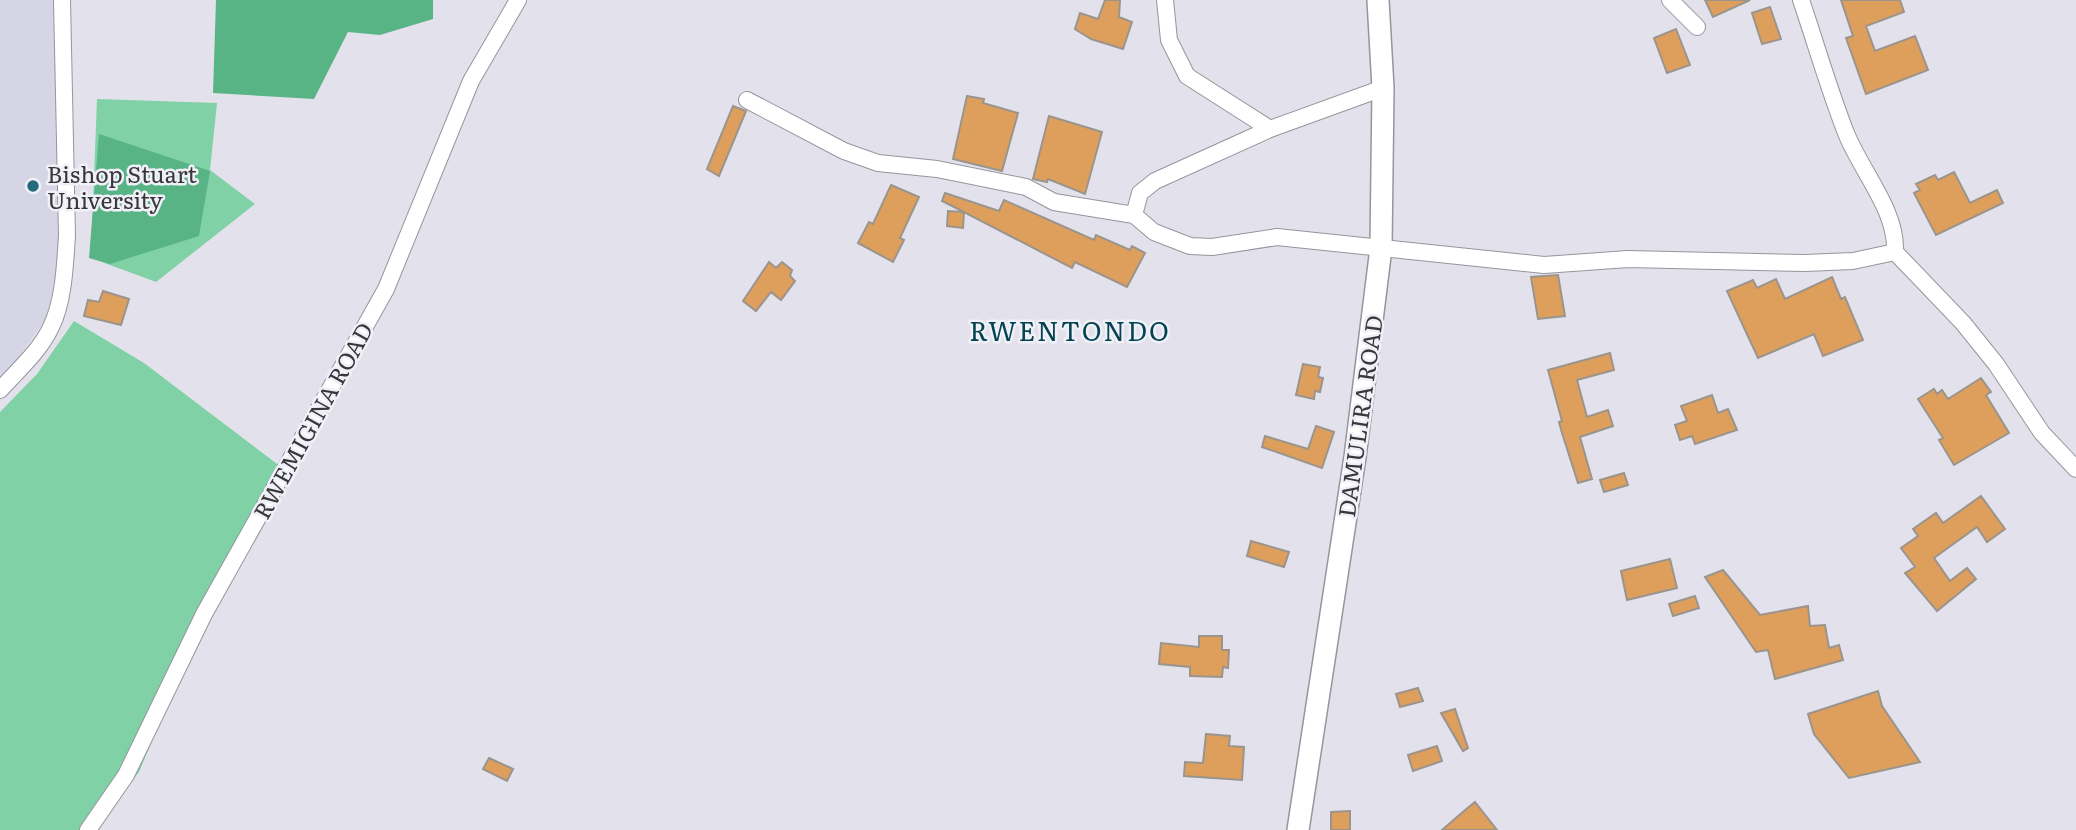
<svg xmlns="http://www.w3.org/2000/svg" width="2076" height="830" viewBox="0 0 2076 830" font-family="Literata,serif">
<style>
.built{fill:#d6d5e6}
.green{fill:#80d1a5}
.forest{fill:#58b485}
.building{fill:#df9f5c;stroke:#9b948d;stroke-width:2}
.lines{fill:none;stroke-linecap:round;stroke-linejoin:round}
.street-casing{stroke:#95959d;stroke-width:18}
.secondary-casing{stroke:#95959d;stroke-width:24}
.street{stroke:#fff;stroke-width:16}
.secondary{stroke:#fff;stroke-width:21}
.poi-dot{fill:#246a7a;stroke:#f0f0f9;stroke-width:2.5}
.labels{text-anchor:middle;dominant-baseline:central;stroke-width:5;stroke-linejoin:round;paint-order:stroke}
.poi-label{font-size:23px;fill:#38383b;stroke:#f0f0f9;text-anchor:start}
.street-label{font-size:23px;fill:#38383b;stroke:#f0f0f9}
.quarter-label{font-size:26px;letter-spacing:2px;fill:#064350;stroke:#f0f0f9}
</style>
<rect width="100%" height="100%" fill="#e3e2ec"/>
<path class="built" d="M0 0H66L62 265 46 318 0 384Z"/>
<path class="green" d="M97 99 217 103 210 170 255 204 156 282 91 258Z
M74 321 144 363 289 473 180 674 139 772 92 830H0V412L37 374Z"/>
<path class="forest" d="M216 0H433V19L380 35 348 32 314 99 213 93Z
M99 134 210 171 199 236 110 264 89 258Z"/>
<path class="building" d="M1105 0H1120L1119 17 1132 22 1123 49 1091 39 1075 29 1080 13 1098 19Z
M1705 0H1750L1713 17Z
M1841 0H1900L1904 12 1866 26 1875 51 1915 36 1928 70 1866 94 1846 38 1853 36Z
M1770 7 1781 39 1762 44 1752 13Z
M1676 29 1690 65 1667 73 1654 38Z
M967 96 984 99 983 103 1018 113 1002 171 953 159Z
M733 106 746 111 719 176 707 169Z
M1049 116 1102 132 1085 194 1048 179 1047 182 1033 179Z
M1954 172 1970 203 1997 190 2003 203 1936 235 1914 193 1920 190 1916 184 1935 175 1938 180Z
M891 185 919 197 900 238 904 240 893 262 858 243 869 222 873 224Z
M945 193 999 211 1004 200 1094 240 1096 235 1130 250 1132 246 1145 253 1127 287 1075 262 1072 268 964 212 963 228 947 226 948 211 964 212 942 201Z
M769 262 776 268 782 262 792 270 790 276 795 281 781 300 771 292 756 311 743 301Z
M1558 275 1565 316 1538 319 1531 277Z
M1832 277 1841 299 1845 297 1863 340 1823 356 1814 334 1758 358 1727 291 1753 280 1757 288 1776 279 1785 299Z
M103 291 129 299 121 325 84 316 88 300 99 302Z
M1610 353 1614 370 1577 380 1587 417 1608 410 1613 426 1580 437 1592 479 1578 483 1562 433 1559 422 1562 421 1548 370Z
M1303 364 1320 367 1318 377 1323 378 1320 392 1315 391 1314 399 1296 395Z
M1981 378 1991 392 1986 395 2009 433 1954 465 1939 440 1943 438 1918 399 1934 389 1937 394 1942 390 1948 399Z
M1712 395 1718 413 1728 409 1737 430 1695 444 1692 436 1680 440 1675 425 1687 421 1681 406Z
M1316 426 1334 432 1322 468 1262 447 1265 436 1308 449Z
M1624 473 1628 485 1604 492 1600 480Z
M1981 496 2005 529 1987 542 1977 527 1934 558 1950 581 1967 568 1976 579 1937 611 1905 573 1915 567 1901 548 1918 536 1913 529 1936 513 1943 523Z
M1251 541 1289 552 1284 567 1247 556Z
M1670 559 1677 588 1627 600 1621 571Z
M1723 570 1760 615 1808 606 1810 626 1825 625 1829 648 1839 645 1843 660 1775 679 1768 650 1756 652 1705 577Z
M1695 596 1699 608 1673 616 1669 604Z
M1199 636H1222V650H1229L1228 668 1223 667 1222 677 1190 676V667L1159 664 1161 643 1199 647Z
M1418 688 1423 701 1400 707 1396 694Z
M1878 691 1882 706 1920 762 1849 778 1814 734 1808 714Z
M1455 709 1468 748 1463 751 1441 713Z
M1206 734 1230 736 1229 746 1244 747 1242 780 1184 776 1185 762 1203 763Z
M1437 746 1442 761 1413 771 1408 755Z
M489 758 513 769 507 781 483 769Z
M1475 802 1497 830H1442L1464 811Z
M1350 811V830H1331V812Z"/>
<g class="lines">
<defs>
<path id="street" d="M1165 0 1169 40 1187 76 1270 129
M1670 0 1697 27
M747 100 844 151 878 163 937 169 1026 187 1054 202 1134 215 1154 232 1190 246 1212 247 1277 237 1544 265 1628 259 1805 263 1853 261 1895 252C1897 210 1861 171 1846 133 1829 90 1816 44 1801 0
M1134 215 1140 193 1155 181 1270 129 1383 88
M1895 252 1963 323 1996 364 2042 433 2076 469
M0 390C18 370 40 351 51 327 64 301 65 264 67 236L62 0
M88 830 126 775 204 614 386 289 471 81 518 0"/>
<path id="secondary" d="M1298 830 1355 457 1381 248 1383 88 1378 0"/>
</defs>
<use href="#street" class="street-casing"/>
<use href="#secondary" class="secondary-casing"/>
<use href="#street" class="street"/>
<use href="#secondary" class="secondary"/>
</g>
<circle class="poi-dot" cx="33" cy="186" r="7"/>
<g class="labels">
<g class="poi-label">
<text x="47" y="173">Bishop Stuart<tspan x="47" dy="26">University</tspan></text>
</g>
<g class="street-label">
<text transform="translate(1359 416) rotate(-82)">DAMULIRA ROAD</text>
<text transform="translate(312 420) rotate(-61)">RWEMIGINA ROAD</text>
</g>
<g class="quarter-label">
<text x="1070" y="329">RWENTONDO</text>
</g>
</g>
</svg>
